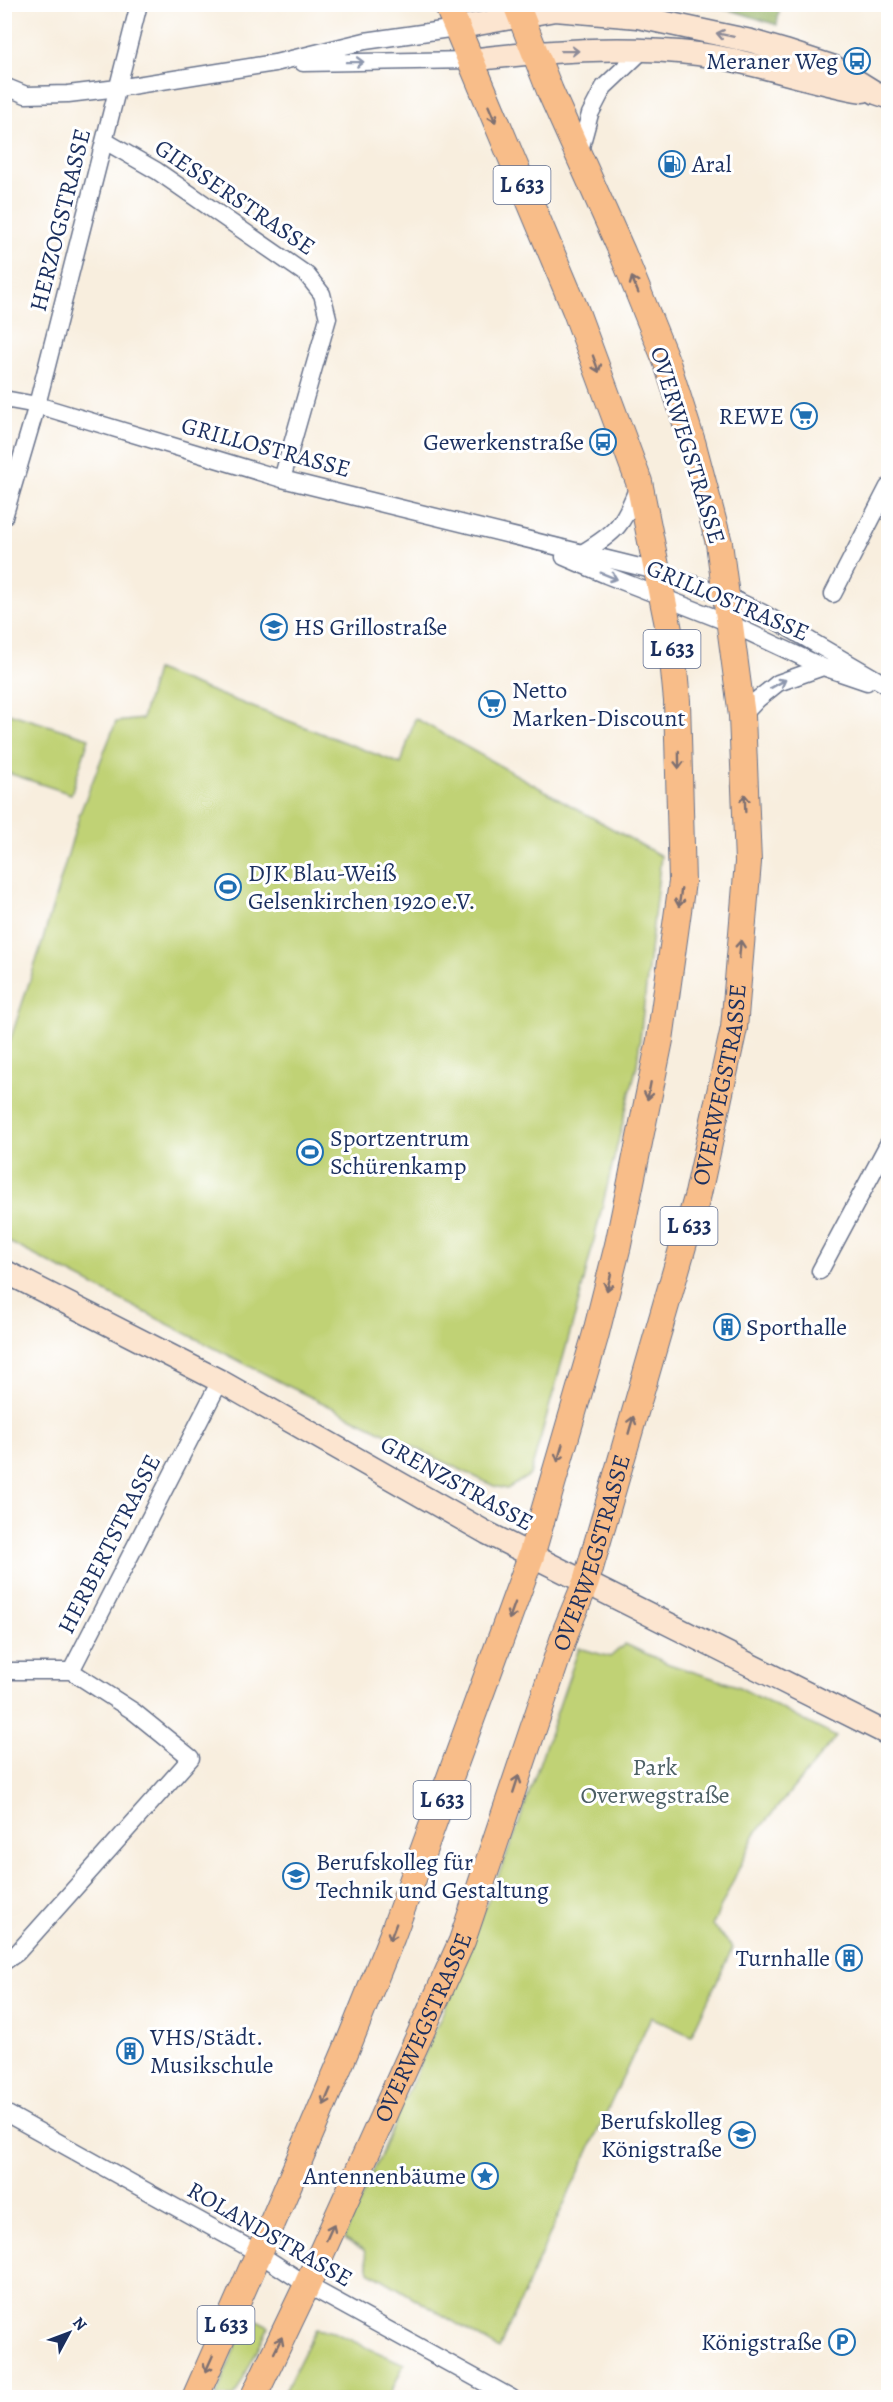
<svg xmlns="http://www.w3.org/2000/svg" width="893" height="2402" viewBox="0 0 893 2402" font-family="Alegreya,serif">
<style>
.green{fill:#c0d275;stroke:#6e806a;stroke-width:1.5}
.forest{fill:#98b466;stroke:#5a7262;stroke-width:1.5}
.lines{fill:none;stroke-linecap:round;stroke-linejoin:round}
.street-casing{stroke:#68728b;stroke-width:19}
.secondary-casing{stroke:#68728b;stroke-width:25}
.primary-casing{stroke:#68728b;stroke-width:28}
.street{stroke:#fff;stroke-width:16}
.secondary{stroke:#fce5d0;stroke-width:22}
.primary{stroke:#f8bd89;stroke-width:26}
.oneway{stroke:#8c8a97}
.oneway2{stroke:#8d97ae}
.oneway3{stroke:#7e6f71}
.labels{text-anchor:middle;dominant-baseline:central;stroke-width:6;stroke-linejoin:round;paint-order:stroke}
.shield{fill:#fff;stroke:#5f6d8e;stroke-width:1.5}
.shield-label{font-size:22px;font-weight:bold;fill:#1b2f5e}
.poi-label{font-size:24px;fill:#1b2f5e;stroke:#fff;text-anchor:start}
.street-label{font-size:24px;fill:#1b2f5e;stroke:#fff}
.park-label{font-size:24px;fill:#4d6065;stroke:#fff}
</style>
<rect width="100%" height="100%" fill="#fff"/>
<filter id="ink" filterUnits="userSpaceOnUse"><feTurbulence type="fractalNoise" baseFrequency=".0167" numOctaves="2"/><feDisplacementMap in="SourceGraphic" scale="12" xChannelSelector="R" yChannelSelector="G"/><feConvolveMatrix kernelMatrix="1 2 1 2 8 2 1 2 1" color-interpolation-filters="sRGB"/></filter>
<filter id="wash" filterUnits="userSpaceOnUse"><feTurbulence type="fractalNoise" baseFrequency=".008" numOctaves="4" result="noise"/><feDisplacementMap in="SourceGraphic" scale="24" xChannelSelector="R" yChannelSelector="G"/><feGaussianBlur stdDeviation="1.35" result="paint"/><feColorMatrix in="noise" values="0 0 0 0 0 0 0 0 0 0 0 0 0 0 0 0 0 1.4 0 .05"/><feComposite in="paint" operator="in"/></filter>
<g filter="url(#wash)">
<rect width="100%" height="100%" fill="#f8eede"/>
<path class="green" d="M156 670 401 764 415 718 661 856 637 1065 578 1305 530 1475 507 1489 494 1486 286 1385 5 1240V1056L42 943 80 813 116 722 142 719Z
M5 712 89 738 71 794 5 772Z
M625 1644 669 1664 737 1686 836 1737 755 1834 712 1926 733 1947 691 2036 651 2017 550 2234 499 2349 369 2271 364 2250 344 2238 442 2014 515 1834 579 1648 610 1657Z
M247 2315 269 2326 234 2397H216Z
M316 2329 333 2332 404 2364 389 2397H282Z"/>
<path class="forest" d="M697 5 779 4 780 5 777 25 734 11Z"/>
</g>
<g filter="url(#ink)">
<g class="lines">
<defs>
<path id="street" d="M303 63 470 60
M4 86 26 95 68 94 118 88 275 63 365 41 456 28
M105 141 157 171 307 275 322 294 328 318 282 479
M579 154 590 114 604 87 642 51
M4 399 37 405 282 479 656 571 725 595 761 612 888 686
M4 517 37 405 139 4
M582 553C617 532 624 524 638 486
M564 557 606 575 729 623 823 667 867 682
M833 594 888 487
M742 716 758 699 778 683 823 667
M820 1271 888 1144
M4 1671H71L220 1381
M4 1962 17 1953 191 1758 133 1711 71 1671
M4 2112 258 2253 307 2285 512 2398"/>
<path id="secondary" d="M456 28 555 10 638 17 751 41 785 51 834 67 876 93 888 97
M470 60C545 51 622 45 698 54 754 61 807 82 863 91
M4 1271 220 1381 487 1533 888 1734"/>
<g id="primary">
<path d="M195 2398 277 2212 349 2043 392 1936 531 1556 595 1337 618 1245 660 1040 682 882 677 701 671 640 639 482 575 309 447 4"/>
<path id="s1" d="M253 2398 307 2285 462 1941 567 1628 586 1582 698 1194 734 1028 748 862 742 716 719 543 693 445 667 363 622 252 550 91 516 4"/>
</g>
</defs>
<use href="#street" class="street-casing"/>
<use href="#secondary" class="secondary-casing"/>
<use href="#primary" class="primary-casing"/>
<use href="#street" class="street"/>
<use href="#secondary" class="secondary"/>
<use href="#primary" class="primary"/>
</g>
<defs><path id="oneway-shaft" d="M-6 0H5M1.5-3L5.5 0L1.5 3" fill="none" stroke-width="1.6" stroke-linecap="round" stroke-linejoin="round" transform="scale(1.5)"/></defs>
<g class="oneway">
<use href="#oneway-shaft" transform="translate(725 35) rotate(-168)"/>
<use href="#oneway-shaft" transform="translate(570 51) rotate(-1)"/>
</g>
<g class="oneway2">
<use href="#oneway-shaft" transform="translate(355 62) rotate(-1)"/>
<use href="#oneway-shaft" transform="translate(609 576) rotate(22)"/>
<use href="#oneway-shaft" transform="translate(778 684) rotate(-29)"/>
</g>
<g class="oneway3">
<use href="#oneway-shaft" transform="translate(492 114) rotate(67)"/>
<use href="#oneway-shaft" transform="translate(635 285) rotate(-112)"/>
<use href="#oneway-shaft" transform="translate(596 364) rotate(70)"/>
<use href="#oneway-shaft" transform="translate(679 760) rotate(89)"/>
<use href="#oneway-shaft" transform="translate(745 803) rotate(-92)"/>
<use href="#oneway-shaft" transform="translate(680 898) rotate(98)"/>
<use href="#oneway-shaft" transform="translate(740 949) rotate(-85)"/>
<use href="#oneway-shaft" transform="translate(649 1091) rotate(101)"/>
<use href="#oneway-shaft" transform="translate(609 1282) rotate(104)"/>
<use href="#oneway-shaft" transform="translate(631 1425) rotate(-74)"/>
<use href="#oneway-shaft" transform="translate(560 1453) rotate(106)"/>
<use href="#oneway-shaft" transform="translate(512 1611) rotate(110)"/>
<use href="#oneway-shaft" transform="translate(516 1784) rotate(-72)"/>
<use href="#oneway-shaft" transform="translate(393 1932) rotate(111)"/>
<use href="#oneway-shaft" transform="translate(327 2097) rotate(113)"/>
<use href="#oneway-shaft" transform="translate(330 2232) rotate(-66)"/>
<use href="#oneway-shaft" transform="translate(278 2345) rotate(-64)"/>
<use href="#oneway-shaft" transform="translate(209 2364) rotate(114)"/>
</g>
</g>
<defs>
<symbol id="bus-ring" viewBox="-11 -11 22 22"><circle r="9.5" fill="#fff" stroke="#1f6fb2" stroke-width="1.5"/><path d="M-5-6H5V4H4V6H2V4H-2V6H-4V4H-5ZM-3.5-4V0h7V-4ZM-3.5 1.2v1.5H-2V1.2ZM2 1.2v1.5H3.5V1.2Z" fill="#1f6fb2"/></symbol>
<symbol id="fuel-ring" viewBox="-11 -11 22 22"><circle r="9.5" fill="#fff" stroke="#1f6fb2" stroke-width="1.5"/><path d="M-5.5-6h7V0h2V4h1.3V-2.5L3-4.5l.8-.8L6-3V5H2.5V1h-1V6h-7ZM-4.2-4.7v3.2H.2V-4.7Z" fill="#1f6fb2"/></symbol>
<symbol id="supermarket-ring" viewBox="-11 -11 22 22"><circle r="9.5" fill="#fff" stroke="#1f6fb2" stroke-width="1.5"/><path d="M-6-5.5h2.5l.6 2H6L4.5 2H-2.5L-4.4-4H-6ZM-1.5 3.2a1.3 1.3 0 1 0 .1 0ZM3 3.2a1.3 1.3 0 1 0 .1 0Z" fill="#1f6fb2"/></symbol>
<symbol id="school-ring" viewBox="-11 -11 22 22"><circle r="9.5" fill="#fff" stroke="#1f6fb2" stroke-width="1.5"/><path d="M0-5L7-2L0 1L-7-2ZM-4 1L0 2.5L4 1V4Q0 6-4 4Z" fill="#1f6fb2"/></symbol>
<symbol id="stadium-ring" viewBox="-11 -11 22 22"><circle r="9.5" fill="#fff" stroke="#1f6fb2" stroke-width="1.5"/><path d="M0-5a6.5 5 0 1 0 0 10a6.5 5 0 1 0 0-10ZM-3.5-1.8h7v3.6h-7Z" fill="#1f6fb2"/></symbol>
<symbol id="building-ring" viewBox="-11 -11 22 22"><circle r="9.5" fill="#fff" stroke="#1f6fb2" stroke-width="1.5"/><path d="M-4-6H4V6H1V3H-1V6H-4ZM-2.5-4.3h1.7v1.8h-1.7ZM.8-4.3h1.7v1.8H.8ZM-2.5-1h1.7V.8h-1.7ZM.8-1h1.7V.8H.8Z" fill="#1f6fb2"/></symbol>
<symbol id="university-ring" viewBox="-11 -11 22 22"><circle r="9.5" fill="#fff" stroke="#1f6fb2" stroke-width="1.5"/><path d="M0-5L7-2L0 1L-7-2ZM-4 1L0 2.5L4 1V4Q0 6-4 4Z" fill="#1f6fb2"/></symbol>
<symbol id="sight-ring" viewBox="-11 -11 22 22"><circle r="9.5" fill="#fff" stroke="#1f6fb2" stroke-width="1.5"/><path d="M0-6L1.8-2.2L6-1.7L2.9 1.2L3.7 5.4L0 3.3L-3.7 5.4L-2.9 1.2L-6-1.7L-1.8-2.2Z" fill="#1f6fb2"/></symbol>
<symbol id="parking-ring" viewBox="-11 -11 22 22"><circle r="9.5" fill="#fff" stroke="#1f6fb2" stroke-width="1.5"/><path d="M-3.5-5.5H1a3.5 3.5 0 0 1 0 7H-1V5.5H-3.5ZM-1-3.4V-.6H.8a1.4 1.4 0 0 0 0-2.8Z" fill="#1f6fb2"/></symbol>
</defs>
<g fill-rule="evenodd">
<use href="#bus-ring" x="842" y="46" width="30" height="30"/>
<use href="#fuel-ring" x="657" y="149" width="30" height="30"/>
<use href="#supermarket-ring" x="789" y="401" width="30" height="30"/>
<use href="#bus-ring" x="588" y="427" width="30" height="30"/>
<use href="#school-ring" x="259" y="612" width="30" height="30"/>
<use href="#supermarket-ring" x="477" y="689" width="30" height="30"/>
<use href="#stadium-ring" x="213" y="872" width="30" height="30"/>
<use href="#stadium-ring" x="295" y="1137" width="30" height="30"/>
<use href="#building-ring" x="712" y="1312" width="30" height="30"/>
<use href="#university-ring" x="281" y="1861" width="30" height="30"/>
<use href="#building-ring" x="834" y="1943" width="30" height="30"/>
<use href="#building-ring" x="115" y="2036" width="30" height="30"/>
<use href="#university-ring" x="727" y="2120" width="30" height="30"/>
<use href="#sight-ring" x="470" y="2161" width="30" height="30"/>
<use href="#parking-ring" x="827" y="2327" width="30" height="30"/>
</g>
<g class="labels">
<g class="shield">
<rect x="493.5" y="166" width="57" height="38" rx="4.5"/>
<rect x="643.5" y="630" width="57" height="38" rx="4.5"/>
<rect x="660.5" y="1207" width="57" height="38" rx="4.5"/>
<rect x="413.5" y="1781" width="57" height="38" rx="4.5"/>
<rect x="197.5" y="2306" width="57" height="38" rx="4.5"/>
</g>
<g class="shield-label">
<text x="522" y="185">L 633</text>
<text x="672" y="649">L 633</text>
<text x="689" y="1226">L 633</text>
<text x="442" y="1800">L 633</text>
<text x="226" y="2325">L 633</text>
</g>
<g class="poi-label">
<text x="838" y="61" text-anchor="end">Meraner Weg</text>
<text x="692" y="164">Aral</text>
<text x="784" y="416" text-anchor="end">REWE</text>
<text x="584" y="442" text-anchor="end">Gewerkenstraße</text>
<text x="294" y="627">HS Grillostraße</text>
<text x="512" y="690">Netto<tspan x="512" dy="28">Marken-Discount</tspan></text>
<text x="248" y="873">DJK Blau-Weiß<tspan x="248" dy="28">Gelsenkirchen 1920 e.V.</tspan></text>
<text x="330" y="1138">Sportzentrum<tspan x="330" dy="28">Schürenkamp</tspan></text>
<text x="746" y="1327">Sporthalle</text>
<text x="316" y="1862">Berufskolleg für<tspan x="316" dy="28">Technik und Gestaltung</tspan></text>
<text x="830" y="1958" text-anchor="end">Turnhalle</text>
<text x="150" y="2037">VHS/Städt.<tspan x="150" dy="28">Musikschule</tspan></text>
<text x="722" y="2121" text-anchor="end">Berufskolleg<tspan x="722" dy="28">Königstraße</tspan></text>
<text x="466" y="2176" text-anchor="end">Antennenbäume</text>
<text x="822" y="2342" text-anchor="end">Königstraße</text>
</g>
<g class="street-label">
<text transform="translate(235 197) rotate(34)">GIESSERSTRASSE</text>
<text transform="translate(60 220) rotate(-76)">HERZOGSTRASSE</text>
<text transform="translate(688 445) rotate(73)">OVERWEGSTRASSE</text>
<text transform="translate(266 447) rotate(15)">GRILLOSTRASSE</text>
<text transform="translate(728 600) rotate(23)">GRILLOSTRASSE</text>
<text stroke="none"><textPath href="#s1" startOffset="1398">OVERWEGSTRASSE</textPath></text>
<text transform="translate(457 1483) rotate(29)">GRENZSTRASSE</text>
<text transform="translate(109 1544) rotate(-63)">HERBERTSTRASSE</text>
<text stroke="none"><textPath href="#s1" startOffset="912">OVERWEGSTRASSE</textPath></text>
<text stroke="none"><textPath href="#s1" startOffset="408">OVERWEGSTRASSE</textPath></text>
<text transform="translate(270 2234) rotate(30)">ROLANDSTRASSE</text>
</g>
<g class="park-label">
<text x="655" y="1767">Park<tspan x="655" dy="28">Overwegstraße</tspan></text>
</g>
</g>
<rect width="893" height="2402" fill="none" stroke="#fff" stroke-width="24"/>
<g transform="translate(69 2333) rotate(49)" stroke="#ffffff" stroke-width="4.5" paint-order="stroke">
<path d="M0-4.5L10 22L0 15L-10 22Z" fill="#1b2f5e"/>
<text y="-9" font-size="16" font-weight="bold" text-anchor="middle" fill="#1b2f5e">N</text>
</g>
</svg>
